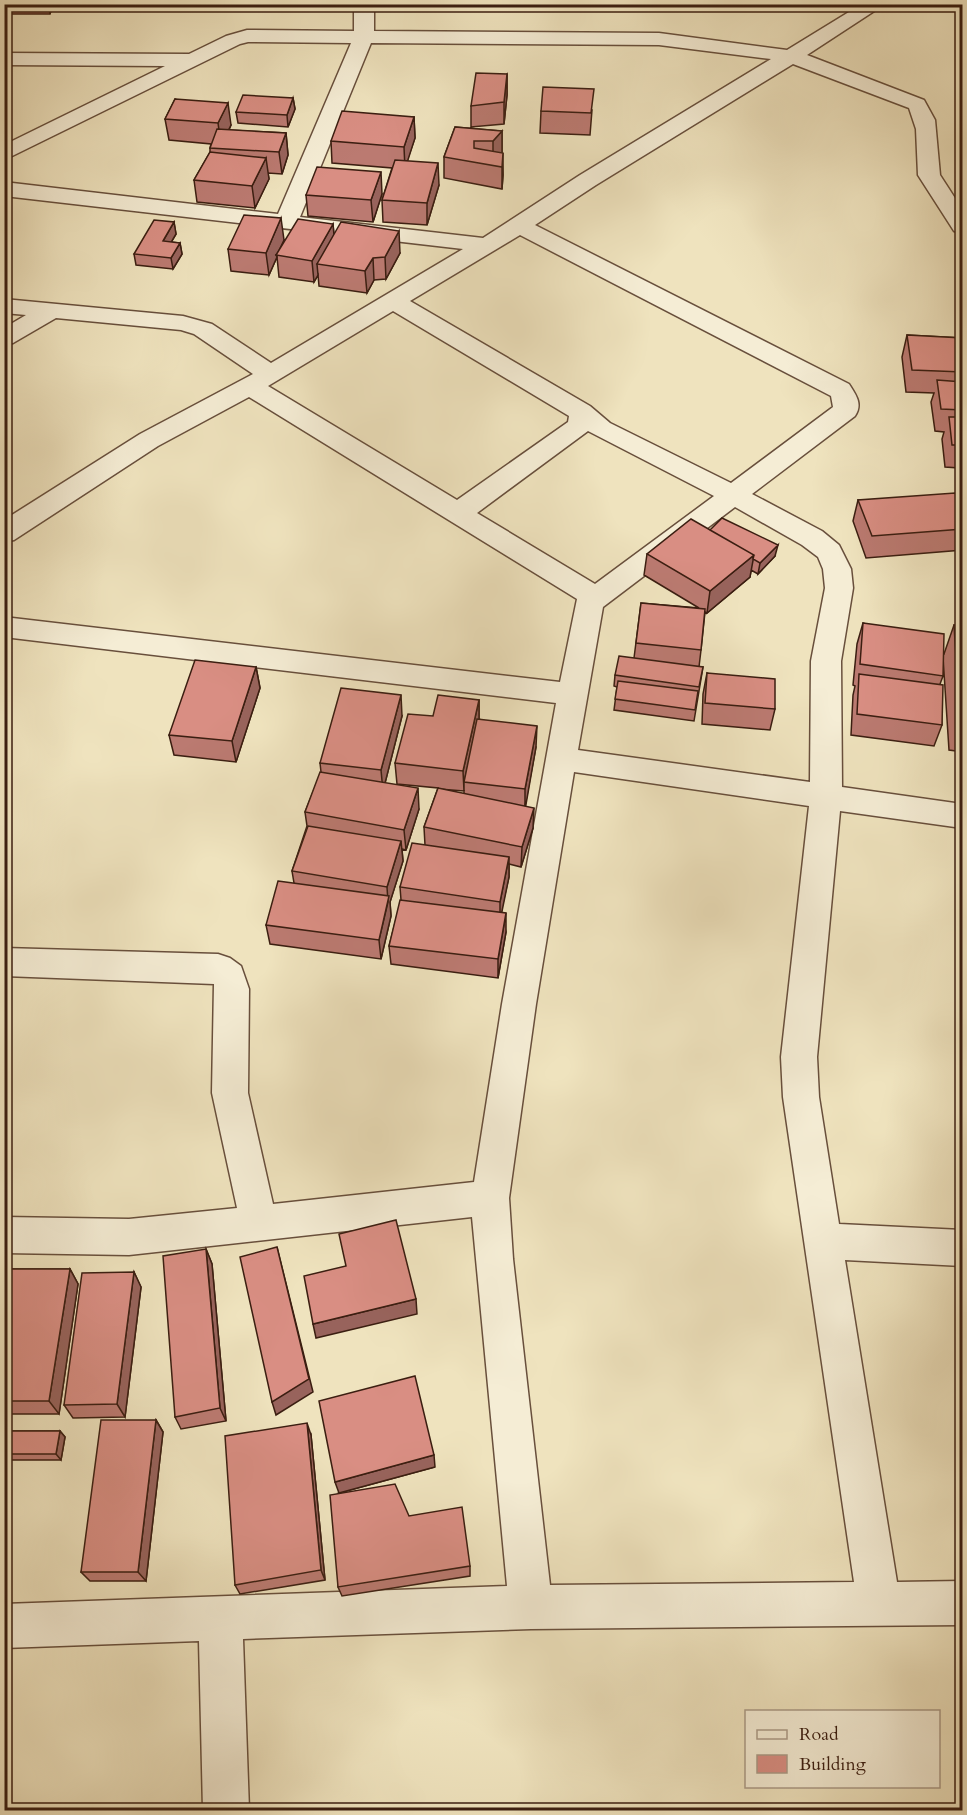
<svg xmlns="http://www.w3.org/2000/svg" width="967" height="1815" viewBox="0 0 967 1815" font-family="Cardo,serif">
<style>
.lines{fill:none;stroke-linecap:round;stroke-linejoin:round}
.minor-casing{stroke:#684f3c;stroke-width:3}
.minor{fill:#f5edd5;fill-rule:evenodd}
.wall{fill:#bb7a71;stroke:#3b1e11;stroke-width:1.5;fill-rule:evenodd}
.shaded-wall{fill:#98635c;stroke:#3b1e11;stroke-width:1.5}
.building{fill:#d98e83;stroke:#3b1e11;stroke-width:1.5}
</style>
<rect width="100%" height="100%" fill="#efe3be"/>
<filter id="stains"><feTurbulence type="fractalNoise" baseFrequency=".00333" numOctaves="4"/><feColorMatrix values="0 0 0 0 .2 0 0 0 0 .09 0 0 0 0 .02 0 0 0 .5 -.17"/></filter>
<radialGradient id="worn" r=".72"><stop offset=".6" stop-color="#630" stop-opacity="0"/><stop offset="1" stop-color="#630" stop-opacity=".3"/></radialGradient>
<g class="lines">
<defs>
<path id="minor" d="M354 4H374V31L659 33 787 50 862 4H885L807 55 924 100 935 120 940 175 962 209V233L954 231 918 175 916 129 909 108 793 64 596 185 535 225 849 384C856 395 863 404 855 416L752 494 822 531 839 545 851 569 853 588 841 661 842 787 962 804V828L840 811 817 1057 819 1097 839 1224 962 1230V1266L845 1260 897 1582 962 1581V1625L531 1629 243 1639 249 1810H203L199 1641 4 1648V1604L507 1586 472 1217 129 1255 4 1253V1217L129 1219 237 1208 212 1093 214 984 4 976V948L218 954 230 958 241 966 249 989 248 1093 273 1204 474 1182 502 1004 556 703 4 637V617L560 682 577 599 249 397 158 446 14 540 4 542V520L140 434 253 374 194 334 181 330 56 318 13 343 4 345V328L26 315 4 313V299L183 316 212 324 271 363 463 249 4 196V182L278 214 351 43 248 42 240 44 4 160V145L165 66 4 65V53L189 54 226 36 247 30 354 31ZM371 43 659 45 771 59 580 175 483 238 300 217ZM520 235 831 396 833 407 731 483 610 423 590 406 410 301ZM393 311 569 416 568 422 457 500 268 386ZM588 431 714 496 595 584 477 513ZM735 507 802 545 818 557 823 569 825 588 811 661 810 782 578 750 603 607ZM574 772 809 806 781 1057 783 1097 854 1582 550 1585 513 1259 509 1198 536 1004Z"/>
</defs>
<use href="#minor" class="minor-casing"/>
<use href="#minor" class="minor"/>
</g>
<path class="wall" d="M4 4H53L50 14H4Z
M507 74V95L504 124 471 127V106Z
M293 98 295 109 288 127 238 123 236 112Z
M175 99 231 125 229 130 286 133 288 155 282 174 268 173 269 179 255 208 197 202 194 180 210 152V148L211 144 169 140 165 119Z
M592 110 590 135 540 133 541 111Z
M414 117 415 138 407 161 439 185 427 225 383 222 382 200 392 168 332 163 331 141Z
M455 127 502 131V153L503 175 502 189 444 178V157Z
M382 194 373 222 308 216 306 195Z
M174 222 176 234 171 242 180 243 182 254 173 269 136 265 134 254Z
M333 224 334 235 400 253 386 279 374 280 367 293 319 286 318 275 314 282 279 277 277 257 269 275 231 271 228 249 284 240 280 248Z
M907 335 963 338V499L957 474 959 468 945 467 942 439 944 432 935 431 931 402 934 393 906 392 902 357Z
M858 500 963 509V550L866 558 853 521Z
M710 530 775 556 758 574 751 570 750 577 707 613 705 612 701 650 699 667H703L694 721 614 710 617 687 614 686 615 675 634 658 641 603 699 608 644 575 647 554Z
M863 623 944 654 954 625 963 626V752L949 750 943 657V676L940 684 942 725 934 746 851 735 853 695 855 686 853 685 857 644Z
M256 667 260 688 236 762 174 755 169 735Z
M707 673 775 709 770 730 702 724 703 694Z
M479 700V719L536 747 525 806 533 828 521 867 509 864V877L501 912 506 932 498 978 391 964 389 946 401 900 400 887 425 845 424 827 438 788 397 784 395 763 433 716ZM439 789 464 791V790V794Z
M402 716 385 783 419 809 406 850 402 849 403 861 390 902 391 916 381 959 270 944 266 925 294 883 292 871 307 826 305 812 321 772 320 763Z
M206 1249 212 1264 226 1421 181 1429 175 1417Z
M4 1269H70L78 1284 59 1414H4Z
M134 1272 141 1287 125 1417 73 1418 64 1405Z
M156 1420 163 1432 146 1581H90L81 1572Z
M4 1431H60L65 1437 61 1460H4Z
M311 1435 325 1580 240 1594 235 1585Z
M435 1467 339 1493 409 1516 470 1566V1576L342 1596 338 1587 339 1493Z"/>
<path class="shaded-wall" d="M48 4H53L50 14Z
M507 74V95L504 124V102Z
M293 98 295 109 288 127 287 115Z
M228 103 231 125 221 145 218 123Z
M414 117 415 138 405 169 404 147Z
M502 131V152L493 163V141Z
M286 133 288 155 282 174 279 152Z
M503 153V175L502 189V167Z
M266 158 269 179 255 208 252 186Z
M438 163 439 185 427 225V203Z
M381 172 382 194 373 222 371 200Z
M281 218 284 240 277 255H276L277 257 269 275 266 253Z
M174 222 176 234 165 253 163 241Z
M333 224 335 246 317 264 318 275 314 282 312 261Z
M399 231 400 253 386 279 385 257Z
M180 243 182 254 173 269 171 258Z
M373 258 374 280 367 293 365 271Z
M778 545 775 556 758 574 760 563Z
M754 555 750 577 707 613 710 591Z
M256 667 260 688 236 762 232 741Z
M401 695 402 716 383 791 381 770Z
M479 700V721L464 782V791L463 771Z
M537 726 536 747 525 810V789Z
M418 788 419 809 406 850 404 830Z
M534 808 533 828 521 867 522 847Z
M401 841 403 861 390 902 391 916 381 959 379 940 388 902 387 887Z
M509 857V877L500 921V902Z
M506 913V932L498 978V959Z
M277 1247 313 1392 276 1415 272 1402Z
M206 1249 212 1264 226 1421 220 1408Z
M70 1269 78 1284 59 1414 49 1401Z
M134 1272 141 1287 125 1417 117 1404Z
M416 1299 417 1314 316 1338 313 1324Z
M156 1420 163 1432 146 1581 138 1572Z
M307 1423 311 1435 325 1580 321 1570Z
M60 1431 65 1437 61 1460 56 1454Z
M434 1455 435 1467 339 1493 335 1482Z"/>
<path class="building" d="M476 73 507 74 504 102 471 106Z
M543 87 594 89 591 113 541 111Z
M243 95 293 98 287 115 236 112Z
M175 99 228 103 218 123 165 119Z
M342 111 414 117 404 147 331 141Z
M455 127 502 131 493 141H474V148L503 153 502 167 444 157Z
M217 129 286 133 279 152 210 148Z
M210 152 266 158 252 186 194 180Z
M395 160 438 163 427 203 382 200Z
M317 167 381 172 371 200 306 195Z
M244 215 281 218 266 253 228 249Z
M298 219 333 224 312 261 276 255Z
M154 220 174 222 163 241 180 243 171 258 134 254Z
M341 222 399 231 385 257 373 258 365 271 317 264Z
M907 335 963 338V372L912 370Z
M937 380 963 382V410L941 409Z
M949 417H963V445H952Z
M955 493 963 509V529L872 536 858 500Z
M722 518 778 545 760 563 753 559 754 555 710 530Z
M691 519 754 555 710 591 647 554Z
M641 603 705 609 701 650 636 643Z
M863 623 944 634 943 676 860 664Z
M954 625 963 626V722L960 721Z
M619 656 703 667 699 687 615 675Z
M195 660 256 667 232 741 169 735Z
M707 673 775 679V709L705 703Z
M859 674 943 685 942 725 857 714Z
M618 681 698 691 695 710 615 699Z
M341 688 401 695 381 770 320 763Z
M438 695 479 700 463 771 395 763 408 714 433 716Z
M477 719 537 726 525 789 464 782Z
M320 772 418 788 404 830 305 812Z
M438 788 534 808 522 847 424 827Z
M308 826 401 841 387 887 292 871Z
M412 843 509 857 500 902 400 887Z
M278 881 389 896 379 940 266 925Z
M400 900 506 913 498 959 389 946Z
M396 1220 416 1299 313 1324 304 1276 346 1266 339 1234Z
M277 1247 309 1379 272 1402 240 1257Z
M206 1249 220 1408 175 1417 163 1256Z
M4 1269H70L49 1401H4Z
M134 1272 117 1404 64 1405 82 1273Z
M415 1376 434 1455 335 1482 319 1401Z
M101 1420H156L138 1572H81Z
M307 1423 321 1570 235 1585 225 1436Z
M4 1431H60L56 1454H4Z
M395 1484 409 1516 462 1507 470 1566 338 1587 330 1495Z"/>
<rect width="967" height="1815" fill="none" stroke="#efe3be" stroke-width="24"/>
<rect x="6" y="6" width="955" height="1803" fill="none" stroke="#3b1e11" stroke-width="3"/>
<rect x="12" y="12" width="943" height="1791" fill="none" stroke="#3b1e11" stroke-width="1.5"/>
<rect x="745" y="1710" width="195" height="78" fill="#f5edd5" stroke="#ab9a87" stroke-width="1.5"/>
<rect x="757" y="1730" width="30" height="9" fill="#f5edd5" stroke="#ab9a87" stroke-width="1.5"/>
<text x="799" y="1740" font-size="18" fill="#3b1e11">Road</text>
<rect x="757" y="1755" width="30" height="18" fill="#d98e83" stroke="#ab9a87" stroke-width="1.5"/>
<text x="799" y="1770" font-size="18" fill="#3b1e11">Building</text>
<rect width="100%" height="100%" filter="url(#stains)"/>
<rect width="100%" height="100%" fill="url(#worn)"/>
</svg>
